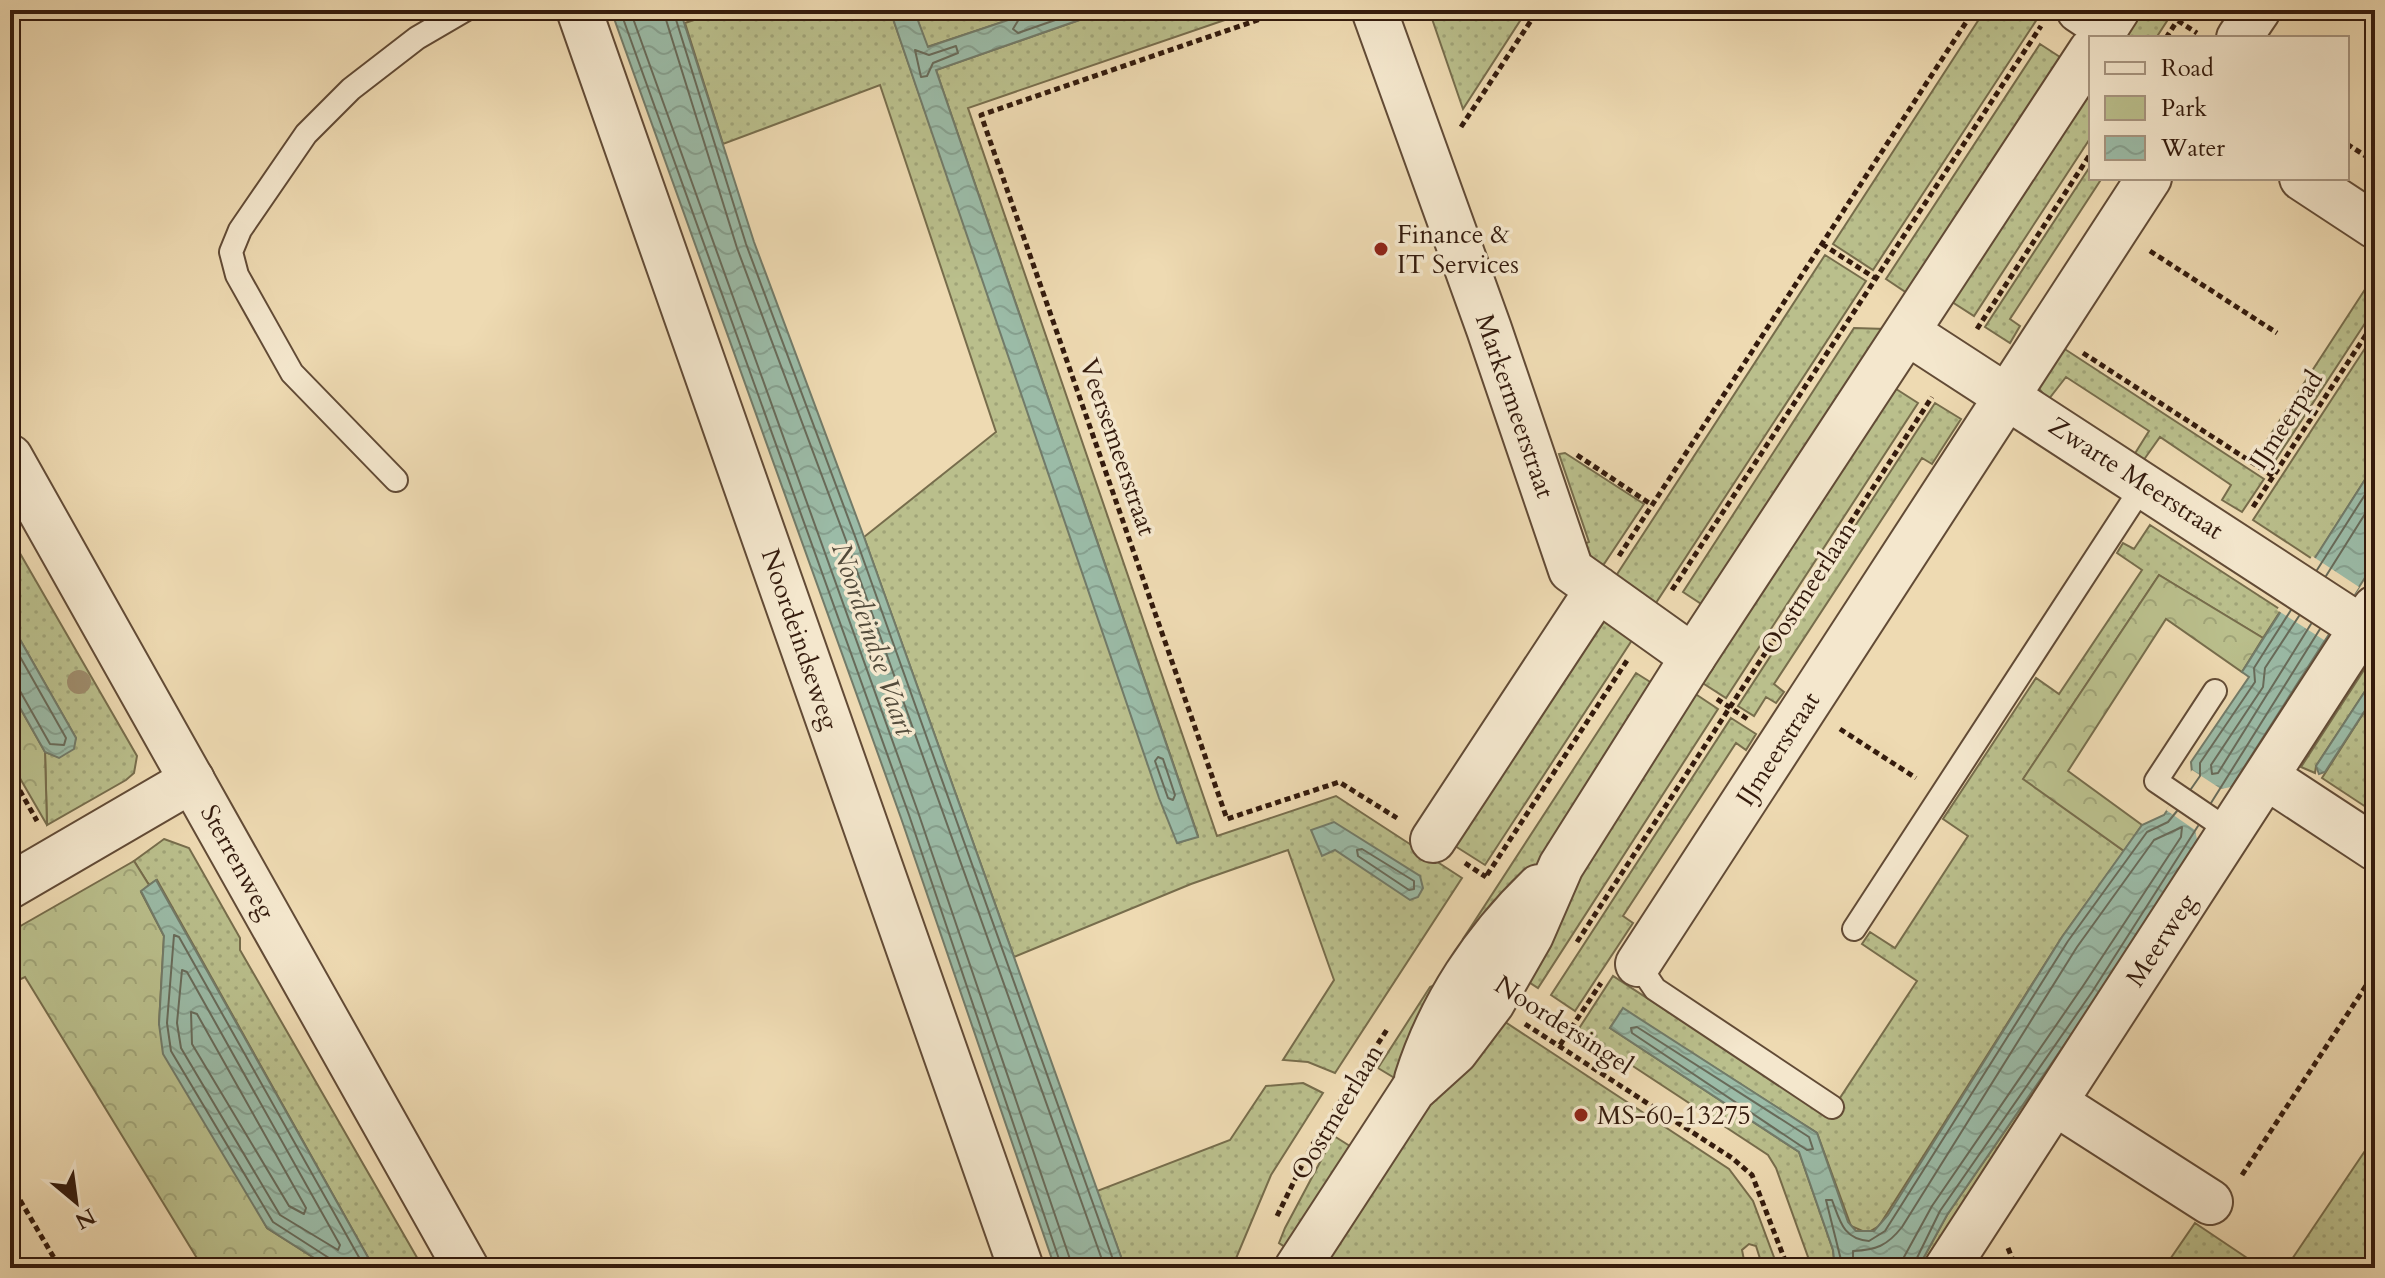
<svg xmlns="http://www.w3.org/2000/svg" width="2385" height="1278" viewBox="0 0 2385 1278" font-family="Cardo,serif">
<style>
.green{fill:url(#green-dots);stroke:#776d4c;stroke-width:2}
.forest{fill:url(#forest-crowns);stroke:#776d4c;stroke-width:2}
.water{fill:url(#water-waves);stroke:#727b69;stroke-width:2}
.pier{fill:#eedab2}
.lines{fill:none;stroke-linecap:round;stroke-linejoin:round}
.shore{stroke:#686b5a;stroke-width:2}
.service-casing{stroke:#624b36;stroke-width:26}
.minor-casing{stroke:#624b36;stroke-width:48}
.tertiary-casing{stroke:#624b36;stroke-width:48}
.path{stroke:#341b0d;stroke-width:5;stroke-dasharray:6 4;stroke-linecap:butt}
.service{stroke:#f4e7cd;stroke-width:22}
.minor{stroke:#f4e7cd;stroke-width:44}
.tertiary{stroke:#f4e7cd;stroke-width:44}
.tree{fill:#9e8c6c}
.poi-dot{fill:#8f2418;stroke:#f4e7cd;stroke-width:3}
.labels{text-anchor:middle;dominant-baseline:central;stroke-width:7;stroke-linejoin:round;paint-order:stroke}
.poi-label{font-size:26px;fill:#341b0d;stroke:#f4e7cd;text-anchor:start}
.street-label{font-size:26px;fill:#341b0d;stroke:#f4e7cd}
.water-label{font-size:28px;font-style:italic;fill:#534b3b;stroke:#f4e7cd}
</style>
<defs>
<pattern id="green-dots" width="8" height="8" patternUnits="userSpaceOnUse" patternTransform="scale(2)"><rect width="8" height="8" fill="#babf8c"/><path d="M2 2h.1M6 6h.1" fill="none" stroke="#a0a478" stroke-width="1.8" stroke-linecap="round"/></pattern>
<pattern id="forest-crowns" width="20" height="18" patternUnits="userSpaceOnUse" patternTransform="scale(2)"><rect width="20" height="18" fill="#babf8c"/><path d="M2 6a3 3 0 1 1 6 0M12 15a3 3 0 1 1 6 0" fill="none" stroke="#a0a478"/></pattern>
<pattern id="water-waves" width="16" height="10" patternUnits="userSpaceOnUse" patternTransform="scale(2)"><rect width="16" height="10" fill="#9bbba7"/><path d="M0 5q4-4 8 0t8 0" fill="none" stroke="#86a08f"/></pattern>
</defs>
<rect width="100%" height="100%" fill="#eedab2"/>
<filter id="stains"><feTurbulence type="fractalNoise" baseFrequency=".0025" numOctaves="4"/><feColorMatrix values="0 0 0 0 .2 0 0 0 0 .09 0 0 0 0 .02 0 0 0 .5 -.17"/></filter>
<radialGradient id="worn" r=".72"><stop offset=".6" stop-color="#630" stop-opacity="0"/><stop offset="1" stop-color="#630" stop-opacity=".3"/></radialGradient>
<path class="green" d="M723 10H890L1178 843 1198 836 936 70 1108 10H1254L968 108 1217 836 1336 796 1462 878 1335 1073 1308 1062 1283 1060 1334 980 1288 850 1191 884 1014 957 864 537 996 432 880 85 723 144 685 23Z
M914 10H1009L1012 19 927 47Z
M1429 10H1527L1463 109Z
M1985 10H2043L1873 270 1833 244Z
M2138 10H2150L2167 21 2156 38H2120Z
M2040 44 2063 59 1910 295 1886 279Z
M2091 82V137L1974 316 1949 300Z
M2091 165V178H2102L2010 319 2020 326 2010 343 1985 327Z
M1825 255 1866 281 1650 612 1610 585Z
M2375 274V308L2271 467 2256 457Z
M1854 328 1885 329 1706 607 1683 592Z
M2375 333V464L2314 560 2253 520Z
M2057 344 2264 479 2242 512 2222 500 2231 485 2160 437 2143 461 2134 455 2149 431 2066 377 2048 400 2038 387Z
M1893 387 1918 403 1726 698 1701 682Z
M1935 403 1961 419 1932 464 1922 458 1774 684 1784 692 1776 703 1766 697 1754 716 1738 706Z
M1565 453 1644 504 1596 576 1574 548 1589 542 1559 454Z
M2150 525 2281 610 2263 638 2159 575 2024 778 2124 851 2062 937 1879 1226 1867 1233 1851 1226 1817 1133 1623 1009 1610 1028 1799 1152 1833 1250 1835 1268H1812L1776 1168 1768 1155 1578 1030 1613 976 1828 1116 1917 981 1862 944 1870 932 1895 948 1968 836 1943 819 2036 678 2059 694 2142 570 2117 553 2123 543 2134 549Z
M10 536 137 756 134 773 126 780 47 825 45 752 59 757 73 746 76 738 10 622Z
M1595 606 1636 634 1485 865 1444 839Z
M2375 653V676L2316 766 2315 773 2301 767Z
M1636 673 1655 685 1538 865 1474 946 1463 939Z
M1694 693 1718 709 1538 988 1521 977 1561 898Z
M2375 695V813L2322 778Z
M1731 718 1756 734 1746 750 1736 743 1623 916 1633 923 1575 1011 1551 995Z
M164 839 189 848 240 938V950L423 1268H374L157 880 149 885 134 861Z
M2195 847 1928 1268H1918L1947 1215 2098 996Z
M1439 983 1398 1080 1378 1068 1430 987Z
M1496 1016 1729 1169 1753 1201 1778 1268H1763L1756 1246 1749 1244 1742 1250 1744 1260 1723 1268H1319L1433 1093Z
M1303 1083 1323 1093 1271 1175 1232 1268H1125L1097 1191 1230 1140 1266 1086Z
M1334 1136 1353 1148 1288 1249 1279 1243 1285 1228Z
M2375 1136V1268H2286Z
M2195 1223 2262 1268H2164Z"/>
<path class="forest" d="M2159 575 2263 638 2242 672 2166 619 2068 771 2142 825 2124 851 2023 779Z
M10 690 45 752 47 825 10 761Z
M134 861 149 885 141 892 164 936 159 1024 267 1228 330 1268H203L25 977 10 984V932Z"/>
<path class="water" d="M611 10H680L754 242 864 537 1125 1268H1055L901 818Z
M890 10H914L928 47 1011 19 1009 10H1108L936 70 1198 837 1177 843 1159 798Z
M2375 464V562L2098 996 1947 1215 1918 1268H1835L1833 1250 1799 1152 1610 1028 1623 1008 1817 1133 1848 1222 1856 1231H1874L1888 1215 2062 937 2142 825 2164 815 2192 773 2191 762 2249 677 2242 672Z
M10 622 76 738 74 749 59 758 45 752 10 690Z
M2375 676V695L2325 772 2319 774 2316 766Z
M1334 822 1420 876 1423 888 1418 897 1410 900 1335 850 1322 856 1311 830Z
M156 880 374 1268H330L267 1228 163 1054 159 1024 164 936 141 891Z"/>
<path class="pier" d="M2312 556 2359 587 2324 640 2277 610Z
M2192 770 2221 789 2231 787 2198 844 2195 830 2166 810Z"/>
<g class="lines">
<path class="shore" d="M620 10 909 815 1062 1268
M630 10 918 812 1073 1268
M663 10 737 248 847 543 1105 1268
M673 10 746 244 856 539 1116 1268
M1017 10 1019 19 1013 29 1018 33 1084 10
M956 46 958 53 933 63 927 76 921 77 915 50 929 55Z
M2317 570 2375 479
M2326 576 2375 498
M2299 616 2265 668 2263 687 2211 765 2212 774 2218 773 2311 624
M10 639 66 738 64 745 50 744 20 691 10 687
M1158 757 1163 759 1175 795 1173 800 1168 798 1155 761Z
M2191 789 2200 776V763L2255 682 2254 668 2291 610
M2211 803 2320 629
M1362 849 1414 881V889L1409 890 1358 856 1357 850Z
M182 970 187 972 340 1245 338 1250 280 1215 181 1048 177 1023Z
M191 1012 197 1014 306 1208 304 1214 289 1206 192 1044Z
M1637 1027 1809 1137 1813 1149 1807 1150 1632 1033 1631 1028Z
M332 1268 329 1258 273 1222 171 1051 167 1023 174 935 179 937 365 1268
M1843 1268 1826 1200H1832C1840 1221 1843 1239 1869 1241L1885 1231 2068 941 2147 832 2168 822 2177 811
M1853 1268V1251C1876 1250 1887 1246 1902 1227L2077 947 2154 840 2182 827 2181 837 2083 986 1932 1206 1904 1257 1902 1268
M1912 1268 1940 1211 2092 992 2198 826"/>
<defs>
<path id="service" d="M396 480 292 373 237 275 231 252 240 230 306 134 351 89 417 38 465 10
M2215 691 2156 781 2231 832
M1854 929 2144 484
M1638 964 1655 989 1832 1107"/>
<path id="minor" d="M579 10 1021 1268
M1374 10 1489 329 1571 570 1693 657
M2079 10 2106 28
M2239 38 2258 10
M2302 178 2375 226
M1907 332 2362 628
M2267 777 2375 848
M1433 840 1598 589
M10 886 192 780
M1638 964 2149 178
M2057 1104 2210 1202
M1947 1268 2375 608"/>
<path id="tertiary" d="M2099 38 2117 10
M10 457 466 1268
M1417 1079C1440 1006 1484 940 1539 887
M1297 1268 1413 1090 1455 1052 1492 1003 1531 935 1561 866 1693 657 2091 51"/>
</defs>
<use href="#service" class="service-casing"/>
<use href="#minor" class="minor-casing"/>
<use href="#tertiary" class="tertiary-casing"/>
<path class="path" d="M1287 10 981 115 1227 819 1339 782 1397 818
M2161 10 2197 33
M2365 10 2375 16
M2166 38 2184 10
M1461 127 1538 10
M2347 144 2375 162
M1822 244 1875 278
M2150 251 2277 333
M1977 329 2091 153
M2083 353 2273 476
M1577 455 1652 505
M2253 507 2375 321
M1619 556 1974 10
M1672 590 2041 26
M1717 699 1749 720
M1840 729 1916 778
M10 773 37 821
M1465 863 1486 877
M1487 875 1628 659
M1577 942 1932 397
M1525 1024 1732 1158 1752 1175 1788 1268
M1560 1045 1601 983
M2242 1175 2375 972
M10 1183 60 1268
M1277 1216 1311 1147 1388 1028
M2008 1248 2016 1268"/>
<use href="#service" class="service"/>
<use href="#minor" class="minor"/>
<use href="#tertiary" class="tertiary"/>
</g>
<circle class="tree" cx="79" cy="682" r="12"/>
<g class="poi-dot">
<circle cx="1381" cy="249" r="8"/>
<circle cx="1581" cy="1115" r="8"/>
</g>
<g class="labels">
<g class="poi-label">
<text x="1397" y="234">Finance &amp;<tspan x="1397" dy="30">IT Services</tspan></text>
<text x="1597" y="1115">MS-60-13275</text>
</g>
<g class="street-label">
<text transform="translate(1515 406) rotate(71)">Markermeerstraat</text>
<text transform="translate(2286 420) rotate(-57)">IJmeerpad</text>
<text transform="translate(1118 447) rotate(71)">Veersemeerstraat</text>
<text transform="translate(2136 478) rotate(33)">Zwarte Meerstraat</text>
<text transform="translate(1808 588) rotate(-57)">Oostmeerlaan</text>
<text transform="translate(800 639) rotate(71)">Noordeindseweg</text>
<text transform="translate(1778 749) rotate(-57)">IJmeerstraat</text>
<text transform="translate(238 862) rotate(61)">Sterrenweg</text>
<text transform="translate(2161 940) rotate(-57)">Meerweg</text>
<text transform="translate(1564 1025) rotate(33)">Noordersingel</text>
<text transform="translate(1337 1112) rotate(-59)">Oostmeerlaan</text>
</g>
<g class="water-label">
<text transform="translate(873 639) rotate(71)">Noordeindse Vaart</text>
</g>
</g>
<rect width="2385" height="1278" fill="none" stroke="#eedab2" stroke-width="40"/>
<rect x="12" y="12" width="2361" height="1254" fill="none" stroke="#341b0d" stroke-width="4"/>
<rect x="20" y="20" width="2345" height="1238" fill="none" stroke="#341b0d" stroke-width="2"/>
<rect x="2089" y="36" width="260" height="144" fill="#f4e7cd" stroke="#a79580" stroke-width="2"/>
<rect x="2105" y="62" width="40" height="12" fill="#f4e7cd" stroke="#a79580" stroke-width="2"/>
<text x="2161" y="76" font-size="24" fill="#341b0d">Road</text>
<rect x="2105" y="96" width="40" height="24" fill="#babf8c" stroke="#a79580" stroke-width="2"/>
<text x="2161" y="116" font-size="24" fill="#341b0d">Park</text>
<rect x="2105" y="136" width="40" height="24" fill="url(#water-waves)" stroke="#a79580" stroke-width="2"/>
<text x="2161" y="156" font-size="24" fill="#341b0d">Water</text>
<g transform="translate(76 1202) rotate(151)" stroke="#f4e7cd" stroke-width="6" paint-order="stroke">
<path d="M0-6L14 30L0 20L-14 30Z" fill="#341b0d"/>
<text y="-12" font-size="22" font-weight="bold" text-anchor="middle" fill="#341b0d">N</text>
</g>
<rect width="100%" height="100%" filter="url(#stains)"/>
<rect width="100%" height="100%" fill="url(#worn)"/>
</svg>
